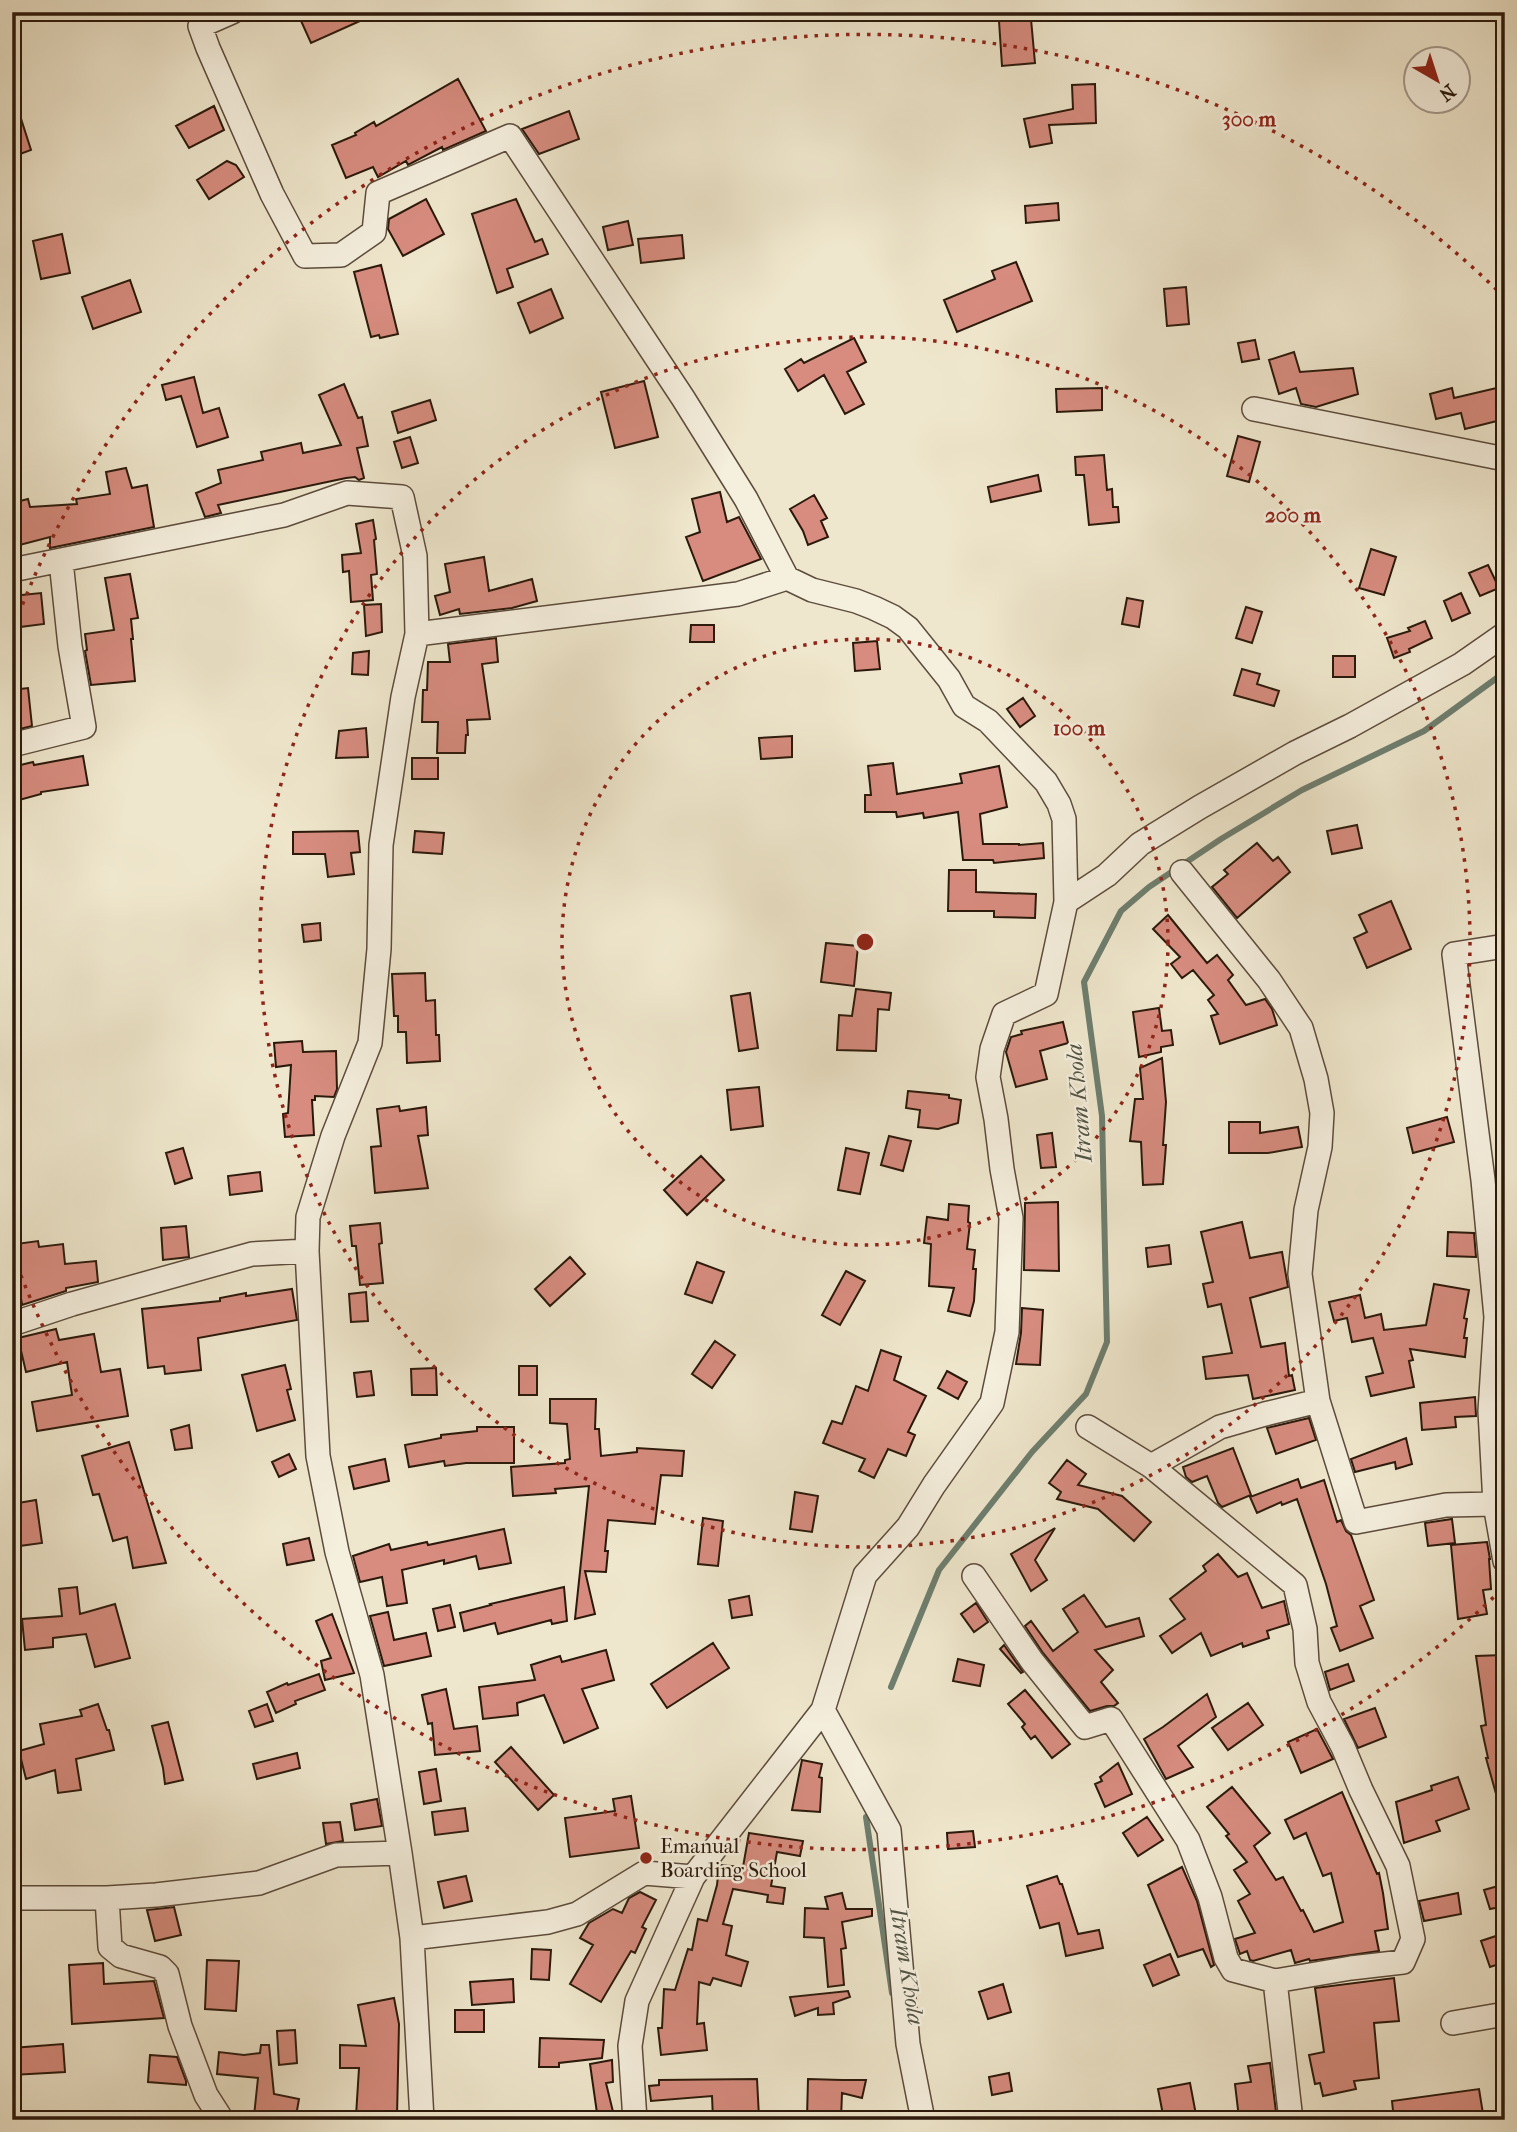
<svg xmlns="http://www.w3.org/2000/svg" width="1517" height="2132" viewBox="0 0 1517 2132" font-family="'IM FELL French Canon',serif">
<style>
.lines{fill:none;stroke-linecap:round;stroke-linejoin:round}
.stream{stroke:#6e7e6f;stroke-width:6}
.building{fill:#d78c7f;stroke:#2b190b;stroke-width:2}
.street-casing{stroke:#5c4c3c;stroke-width:26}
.street{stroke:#f5efde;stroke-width:23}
.ring{fill:none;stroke:#8f2418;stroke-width:3.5;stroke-dasharray:3.5 7}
.poi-dot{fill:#8f2418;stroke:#f5efde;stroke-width:2.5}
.labels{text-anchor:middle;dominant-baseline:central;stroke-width:5;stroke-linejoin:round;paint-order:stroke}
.poi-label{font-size:21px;fill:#2b190b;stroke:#f5efde;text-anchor:start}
.water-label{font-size:23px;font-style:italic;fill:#525445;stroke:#f5efde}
.centre{fill:#8f2418;stroke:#f5efde;stroke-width:3.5}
.ring-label{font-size:21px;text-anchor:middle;font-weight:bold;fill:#8f2418;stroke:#f5efde;stroke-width:5;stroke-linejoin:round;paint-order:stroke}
</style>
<rect width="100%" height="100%" fill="#efe7cd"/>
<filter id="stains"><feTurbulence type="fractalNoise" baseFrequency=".00286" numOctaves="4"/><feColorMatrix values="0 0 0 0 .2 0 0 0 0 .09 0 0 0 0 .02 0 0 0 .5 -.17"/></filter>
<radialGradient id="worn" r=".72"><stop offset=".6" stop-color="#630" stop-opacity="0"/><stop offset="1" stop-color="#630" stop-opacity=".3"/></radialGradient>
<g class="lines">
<path class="stream" d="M891 1687 939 1570 1032 1452 1086 1394 1107 1342 1102 1116 1084 982 1121 911 1149 887 1221 839 1302 790 1424 731 1505 672
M866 1817 892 1993"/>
</g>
<path class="building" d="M297 12H380L311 43Z
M1031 19 1035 63 1002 66 999 21Z
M458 79 486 131 443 150 442 147 408 165 406 161 378 177 373 167 346 178 332 145 356 135 355 133 374 122 376 126Z
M1095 84 1096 123 1049 125 1052 143 1030 147 1024 119 1073 109 1072 85Z
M16 103 31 150 12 157V104Z
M214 106 224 130 189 148 176 126Z
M569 111 579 139 539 154 522 129Z
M227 161 236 165 244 177 209 199 197 180Z
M426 199 444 234 403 256 388 229 389 219Z
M516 199 535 242 542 239 548 254 507 269 513 287 497 293 472 214Z
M1058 203 1059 220 1026 223 1025 206Z
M628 221 633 245 608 250 603 227Z
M62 234 70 273 41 279 33 241Z
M682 235 684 258 641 263 638 239Z
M1016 262 1032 301 957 332 944 300 995 279 992 271Z
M381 265 398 334 380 338 379 335 371 337 354 272Z
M130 280 141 312 93 329 82 297Z
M1186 287 1189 324 1167 326 1164 289Z
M551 289 563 318 530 333 518 303Z
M854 338 866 362 847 372 864 404 845 414 824 375 798 391 785 369 801 359 804 363Z
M1255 340 1259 359 1242 362 1238 343Z
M1294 352 1300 372 1353 368 1358 394 1316 407 1301 404 1296 388 1279 394 1269 360Z
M194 377 203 413 219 408 228 437 197 447 181 396 166 400 162 385Z
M644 381 658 437 615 448 601 392Z
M344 384 358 418 362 417 368 446 357 448 364 478 359 480 355 477 346 478 218 505 221 513 205 517 196 493 221 483 218 470 263 460 261 452 301 443 303 453 341 445 319 395Z
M1505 386V419L1465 429 1461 413 1436 419 1430 394 1452 388 1454 398Z
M1102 388V410L1057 412 1056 389Z
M430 400 436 420 398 433 392 412Z
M1238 436 1260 442 1249 482 1227 476Z
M410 437 418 463 402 468 394 442Z
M1104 455 1107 490 1112 489 1113 507H1118L1119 522 1089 525 1084 475H1076L1075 457Z
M126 468 132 488 147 485 154 527 50 548V537L12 547V503L28 499 30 507 77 504 76 499 110 494 106 472Z
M1038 475 1041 491 991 502 988 487Z
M720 492 727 522 739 517 761 559 703 581 686 537 700 532 692 499Z
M814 495 827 518 821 521 828 537 808 545 803 531 790 509Z
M373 520 376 539 374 540 377 574 371 575 373 600 351 602 349 571 343 572 342 555 361 553 356 524Z
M1371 549 1396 557 1384 595 1359 588Z
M484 557 489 591 532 579 537 601 512 608 460 614 459 609 440 615 435 596 450 592 445 564Z
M1488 565 1499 588 1480 596 1469 573Z
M130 574 138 618 131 619 133 639H131L135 681 91 685 85 651 87 650 85 634 114 630 105 578Z
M41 593 44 624 12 628V596Z
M1461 593 1470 613 1452 621 1444 601Z
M1127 598 1143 601 1139 627 1122 624Z
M381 604 382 632 366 636 364 605Z
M1246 607 1262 612 1252 643 1236 638Z
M1425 621 1432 638 1409 649 1410 652 1394 658 1387 638 1410 631 1408 628Z
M691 625H714V642H690Z
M496 638 498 662 482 664 490 719 467 720 468 735H466L465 753H437L438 722H422L423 690H427L428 662H450L448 644Z
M877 641 880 669 855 671 853 643Z
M369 651 368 675 352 674 353 653Z
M1333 656H1355V677H1333Z
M1242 669 1260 674 1257 684 1279 691 1274 706 1234 695Z
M28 688 32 726 12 731V690Z
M1023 698 1035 716 1020 727 1007 709Z
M366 728 368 757 336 758 339 731Z
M792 736V757L761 759 759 738Z
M83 756 88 785 41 792V794L12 802V767L33 762 34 765Z
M412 758H438V779H412Z
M893 763 897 794 962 783 960 774 999 766 1007 807 980 814 983 844H1019V845L1043 843 1044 858 994 863 993 860H963L958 812 924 818 923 813 897 817 896 812H865V795H871L868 766Z
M1357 825 1362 848 1332 854 1327 831Z
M358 831 360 852 351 853 354 874 328 877 325 854H293V832Z
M415 831 444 833 442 854 413 852Z
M1257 843 1273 861 1278 857 1290 872 1237 918 1212 887 1228 874 1224 870Z
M949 870H976V892L1036 894 1035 918 994 917V911H948Z
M1391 901 1411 949 1367 968 1354 938 1367 932 1359 915Z
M1168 915 1207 963 1217 955 1233 975 1228 980 1246 1005 1265 999 1272 1009 1277 1025 1220 1044 1211 1016 1218 1014 1208 1000 1214 995 1193 970 1182 978 1171 964 1180 957 1153 929Z
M320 923 321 940 304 942 302 925Z
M826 943 858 946 854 986 821 982Z
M425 973 426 1001 435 1000 436 1035H439L440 1061 407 1063 406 1032H398V1016H394L392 974Z
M856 989 891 993 889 1010 878 1009 876 1051 837 1050 839 1015 852 1016Z
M750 993 758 1048 739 1051 731 996Z
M1159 1008 1162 1031 1171 1030 1173 1045 1161 1047V1052L1139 1057 1133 1012Z
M1063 1022 1068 1043 1040 1051 1047 1079 1016 1087 1006 1052 1011 1037 1022 1034 1021 1031Z
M302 1041 303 1052 336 1051 337 1089 334 1097 315 1096V1100H312L314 1135 285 1137 283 1114 288 1113 291 1065 276 1067 274 1043Z
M1162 1058 1166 1102 1163 1145H1166L1163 1184 1143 1185 1141 1142 1130 1141 1135 1099H1143L1140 1068Z
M759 1087 763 1126 731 1130 727 1090Z
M908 1091 949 1095V1098L961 1100 958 1123 938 1129 918 1127 920 1110 906 1108Z
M399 1106 400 1111 426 1107 428 1135 418 1136 428 1188 375 1193 371 1147 381 1146 377 1109Z
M1447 1117 1454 1142 1413 1153 1407 1128Z
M1229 1122H1260V1133L1298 1127 1302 1147 1268 1153H1229Z
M1052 1133 1056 1167 1041 1168 1037 1135Z
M889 1136 911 1141 903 1171 881 1165Z
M183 1148 192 1178 175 1184 166 1153Z
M846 1148 869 1153 860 1194 838 1190Z
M701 1156 724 1180 687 1215 664 1190Z
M260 1172 262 1191 230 1195 228 1176Z
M1058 1202 1059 1271 1024 1270 1025 1203Z
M949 1204 969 1206 968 1222 970 1223 967 1249 975 1250 973 1269H976L974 1301 970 1316 948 1311 954 1288 929 1286 931 1244 924 1243 927 1217 948 1220Z
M1242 1222 1250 1258 1282 1252 1288 1287 1250 1298 1261 1347 1285 1343 1289 1376 1292 1375 1295 1390 1253 1399 1248 1375 1206 1379 1203 1357 1232 1353 1221 1304 1208 1307 1203 1284 1213 1282 1201 1232Z
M380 1223 382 1243 379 1244 383 1283 360 1285 356 1246H352L350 1226Z
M186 1226 189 1257 163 1260 161 1228Z
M1448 1232 1474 1233 1476 1257 1447 1256Z
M38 1241 39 1247 63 1244 65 1264 96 1261 98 1282 66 1288V1291L22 1305 19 1286 12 1287V1252L17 1251 16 1244Z
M1169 1245 1171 1264 1148 1267 1146 1248Z
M570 1257 585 1274 550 1306 535 1289Z
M697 1262 724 1272 712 1303 685 1294Z
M846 1271 865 1281 840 1325 822 1315Z
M1434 1284 1469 1290 1464 1318 1467 1319 1464 1338H1467L1465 1357 1410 1349 1413 1360 1409 1361 1414 1387 1371 1396 1366 1377 1383 1373 1373 1338 1352 1342 1347 1318 1334 1321 1329 1302 1360 1295 1365 1318 1381 1314 1384 1330 1426 1325Z
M292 1289 297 1320 198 1338 201 1370 165 1374 164 1366 148 1368 142 1309 220 1301V1298L246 1293V1296Z
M366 1292 368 1321 351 1322 349 1294Z
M1022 1308 1043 1310 1040 1365 1016 1364 1021 1333Z
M56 1329 59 1340 94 1334 101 1372 120 1369 128 1416 37 1431 32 1402 72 1395 67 1362 26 1372 18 1338Z
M715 1341 735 1355 712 1388 692 1374Z
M881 1350 901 1357 894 1380 926 1396 908 1432 915 1435 906 1456 888 1449 874 1478 859 1471 865 1459 823 1443 832 1421 842 1424 856 1386 868 1391Z
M285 1365 291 1389 287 1390 295 1420 257 1431 242 1375Z
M519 1366H537V1395H519Z
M436 1368 437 1395H412L411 1369Z
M371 1371 374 1395 357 1397 354 1373Z
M947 1371 967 1382 958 1399 938 1388Z
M1475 1397 1476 1416 1455 1417 1456 1427 1422 1430 1420 1403Z
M550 1399H596L595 1429H599L601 1456 637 1452V1448L684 1451 682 1476 661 1475 655 1524 608 1520 605 1551H608L606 1572 585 1571 595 1614 575 1619 589 1486 555 1489 556 1493 513 1496 511 1467 565 1463V1460L570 1459 567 1424 550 1423Z
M1309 1418 1316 1440 1276 1454 1267 1428Z
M189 1425 192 1448 175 1450 171 1430Z
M477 1427H514V1463H466L445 1466 444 1461 409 1467 405 1445 441 1438V1435L477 1431Z
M1406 1438 1412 1464 1396 1469 1395 1462 1355 1472 1351 1459Z
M129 1442 166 1563 133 1568 127 1537 113 1541 99 1494 93 1495 82 1456Z
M1233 1448 1251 1495 1222 1507 1218 1503 1207 1476 1192 1482 1186 1477 1183 1467Z
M289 1454 296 1469 279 1477 272 1462Z
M385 1459 389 1481 354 1489 349 1467Z
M1067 1460 1086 1474 1078 1485 1122 1496 1151 1522 1134 1541 1098 1509 1057 1499 1061 1492 1049 1483Z
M1298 1479 1301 1488 1324 1480 1337 1522 1341 1520 1346 1531 1351 1535 1374 1600 1360 1606 1373 1638 1340 1651 1331 1628 1337 1626 1326 1584 1297 1499 1282 1505 1281 1502 1257 1513 1250 1497Z
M795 1492 818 1496 812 1532 790 1529Z
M36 1500 42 1543 12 1547V1504Z
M703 1518 723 1521 718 1566 698 1564Z
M1452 1519 1455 1543 1428 1546 1425 1523Z
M1055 1528 1035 1560 1047 1580 1031 1591 1011 1554Z
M504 1529 511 1563 479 1569 476 1556 444 1564V1560L402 1570 407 1603 387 1606 382 1577 360 1582 353 1556 389 1544 391 1550 427 1542 428 1545Z
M309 1538 314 1560 287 1565 283 1544Z
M1487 1542 1490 1559H1489L1491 1589 1483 1590 1487 1614 1458 1619 1451 1545Z
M1218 1554 1238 1577 1247 1573 1262 1608 1284 1601 1289 1624 1267 1631 1269 1638 1243 1647 1242 1643 1211 1656 1201 1633 1172 1653 1160 1636 1185 1619 1170 1599 1206 1571 1203 1566Z
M77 1587 80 1614 115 1604 130 1658 95 1667 86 1634 53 1638V1647L25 1650 22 1619 62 1616 59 1589Z
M564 1587 567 1621 552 1624 551 1620 498 1634 495 1623 464 1631 460 1613 491 1605 490 1604Z
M1084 1595 1106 1627 1139 1618 1144 1636 1095 1650 1113 1670 1101 1682 1118 1703 1114 1706H1107L1090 1711 1043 1653 1025 1626 1031 1621 1053 1651 1078 1632 1063 1609Z
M749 1596 752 1615 732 1618 729 1600Z
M976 1603 988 1622 974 1632 961 1614Z
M450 1605 455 1627 438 1631 433 1609Z
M388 1612 394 1640 426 1633 431 1656 384 1666 370 1616Z
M332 1614 354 1673 325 1680 321 1661 331 1658 316 1621Z
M713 1643 729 1668 667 1708 651 1684Z
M1004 1645 1023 1672 1021 1673 1000 1649Z
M606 1650 614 1680 582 1689 598 1728 564 1743 544 1695 517 1703 518 1715 483 1719 479 1687 535 1680 531 1665 560 1656 562 1662Z
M1503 1655V1682L1505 1681V1801H1498L1486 1758H1488L1481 1726 1486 1725 1476 1656Z
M958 1659 984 1665 980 1686 953 1681Z
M1348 1664 1354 1681 1330 1690 1325 1672Z
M319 1674 325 1690 295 1701 296 1704 276 1713 267 1692 287 1683 288 1685Z
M446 1689 454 1729 477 1726 480 1751 435 1755 432 1723 428 1724 422 1695Z
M1025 1690 1070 1744 1052 1758 1035 1736 1031 1739 1022 1727 1025 1724 1008 1704Z
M1207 1694 1216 1717 1178 1746 1193 1767 1166 1779 1144 1739 1163 1727Z
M1248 1703 1263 1725 1228 1750 1212 1728Z
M98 1704 107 1730H109L114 1750 76 1759 81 1790 58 1793 55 1770 26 1779 19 1751 44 1744 40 1724 82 1716 80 1710Z
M267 1704 273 1721 255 1727 249 1711Z
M1375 1708 1386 1737 1358 1748 1344 1719Z
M168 1722 183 1780 165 1784 163 1768 152 1726Z
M1317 1729 1333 1759 1301 1773 1288 1742Z
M511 1747 554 1795 538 1810 495 1762Z
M297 1753 300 1768 257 1779 253 1764Z
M802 1760 822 1764 819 1777 822 1778 820 1812 792 1810Z
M1118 1763 1132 1794 1105 1807 1095 1784 1102 1781 1100 1777Z
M436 1769 441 1801 424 1804 419 1772Z
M1458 1777 1469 1809 1436 1821 1440 1831 1404 1843 1396 1802 1432 1790 1431 1786Z
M1232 1787 1270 1833 1254 1846 1276 1880 1283 1877 1301 1911 1303 1910 1314 1932 1343 1922 1331 1873 1323 1876 1306 1833 1294 1839 1285 1820 1342 1792 1377 1874 1379 1873 1383 1893 1388 1929 1375 1931 1379 1951 1310 1961 1309 1959 1295 1963 1291 1950 1253 1961 1250 1960 1247 1951 1240 1954 1235 1939 1255 1933 1238 1901 1250 1894 1234 1870 1247 1862 1226 1836 1229 1834 1207 1807Z
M631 1796 639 1848 570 1857 565 1818 615 1811 613 1799Z
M377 1799 382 1826 355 1830 351 1804Z
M465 1808 468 1831 435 1835 432 1812Z
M1147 1817 1163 1840 1138 1856 1123 1833Z
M340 1822 343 1841 326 1844 323 1823Z
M973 1831 975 1847 948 1849 947 1833Z
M749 1833 803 1841 800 1856 777 1852 771 1886 785 1888 783 1904 767 1902 768 1895 733 1889 723 1924 732 1926 726 1955 748 1962 741 1986 713 1978 710 1985 699 1982 697 2024 704 2023 707 2050 661 2055 658 2028H662L664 1989 675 1990 688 1949 692 1950 698 1919 707 1921 717 1885 719 1866 720 1865 743 1867Z
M1182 1867 1197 1901 1214 1965 1211 1967 1203 1949 1178 1957 1148 1885Z
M466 1876 472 1901 444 1908 438 1882Z
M1057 1876 1060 1884H1062L1078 1934 1099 1930 1103 1948 1066 1956 1059 1923 1040 1928 1027 1886Z
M1505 1884V1906L1490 1909 1484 1890Z
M640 1892 656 1900 642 1927 646 1929 635 1953 631 1951 601 2002 570 1984 593 1945 580 1938 589 1923 613 1909 622 1913 629 1898Z
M842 1893 846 1909H872V1916L842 1922 846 1948 841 1949 844 1985 828 1987 824 1938 804 1937 805 1908 828 1909 825 1897Z
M1458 1893 1461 1914 1424 1921 1419 1901Z
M174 1907 181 1935 155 1941 147 1910Z
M1505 1933V1962L1490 1967 1481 1941Z
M532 1949 551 1950 549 1980 531 1979Z
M1170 1954 1179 1975 1153 1986 1144 1965Z
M207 1960 239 1961 236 2011 205 2009Z
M103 1963 104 1984 154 1981 164 2018 72 2024 69 1965Z
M1394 1978 1399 2021 1374 2023 1379 2078 1354 2081 1356 2089 1323 2096 1320 2083 1315 2084 1309 2055 1324 2052 1315 1988Z
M513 1979 514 2002 472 2005 470 1982Z
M1003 1984 1011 2012 988 2019 979 1992Z
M848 1991 850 1997 833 2003 834 2014 818 2015V2008L795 2016 790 1997Z
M394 1998 399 2024 397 2117 356 2116 359 2068H340V2045L366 2046 358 2005Z
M455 2010H484V2032H455Z
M295 2030 297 2063 279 2065 277 2031Z
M540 2038 604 2040 602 2058 559 2063V2067H539Z
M63 2044 65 2072 12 2075V2048Z
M261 2045H269L274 2094 299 2099 296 2116 277 2112 276 2118 254 2116 258 2078 217 2074 219 2052 244 2055 260 2053Z
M150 2055 177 2057 186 2081V2085L148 2082Z
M612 2060 613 2082 606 2083 615 2120H598L590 2064Z
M1270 2063 1276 2112 1239 2118 1235 2084 1251 2082 1248 2066Z
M1009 2073 1012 2091 992 2095 989 2077Z
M757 2079 759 2117 713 2119 712 2096 651 2101 649 2086 659 2085V2080Z
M808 2079 842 2080H866L862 2098 842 2093 841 2119 807 2118Z
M1190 2083 1197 2120H1164L1158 2089Z
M1479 2089 1484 2120H1394L1392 2101Z"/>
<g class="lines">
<defs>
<path id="street" d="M232 12 200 26 208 48 272 194 305 256 341 255 374 232 378 193 510 136 683 398 746 499 787 578
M1254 409 1505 459
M12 570 284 515 347 493 402 497 415 556 417 634 403 697 381 845 379 949 370 1043 333 1136 308 1217 307 1251 318 1456 337 1552 372 1675 400 1853 412 1938 422 2120
M417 634 738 594 787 578 812 590 856 601 874 608 893 617 908 628 949 679 964 706 988 721 1046 782 1059 804 1064 819 1066 902
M12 745 84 727 70 646 61 561
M1182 872 1269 980 1301 1028 1316 1079 1322 1113 1320 1147 1306 1210 1300 1274 1318 1401 1356 1522 1446 1505 1495 1504
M1505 946 1454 954 1483 1180 1496 1317 1490 1411 1495 1504 1505 1561
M12 1324 72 1304 252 1254 307 1251
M1088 1427 1151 1466 1295 1585 1305 1629 1307 1663 1319 1702 1343 1747 1361 1790 1398 1866 1413 1939 1403 1962 1351 1968 1275 1981
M1151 1466 1220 1427 1265 1414 1318 1401
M974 1576 1032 1661 1085 1727 1111 1719 1188 1840 1210 1897 1226 1958 1233 1970 1275 1981 1291 2120
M823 1710 889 1830 908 2044 923 2120
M12 1898H107L156 1895 259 1883 336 1855 400 1853
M107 1898 110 1947 121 1956 160 1967 167 1974 180 2026 206 2095 222 2120
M412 1938 548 1922 577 1914 644 1873 693 1877
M1453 2023 1505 2014
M635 2120 630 2046 637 2001 693 1877 823 1710 865 1575 908 1527 934 1485 992 1403 1007 1332 1011 1218 1002 1169 996 1119 988 1077 992 1049 1004 1014 1046 994 1066 902 1107 875 1140 844 1200 807 1295 753 1350 726 1462 664 1505 634"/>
</defs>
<use href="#street" class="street-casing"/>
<use href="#street" class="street"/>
</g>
<g class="ring">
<circle cx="865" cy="942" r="303"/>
<circle cx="865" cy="942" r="605"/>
<path d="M1501 1590A908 908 0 0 1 15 1260M15 624A908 908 0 0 1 1501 294"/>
</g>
<circle class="poi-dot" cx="646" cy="1858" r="7"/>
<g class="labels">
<g class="poi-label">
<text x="660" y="1846">Emanual<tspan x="660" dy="24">Boarding School</tspan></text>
</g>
<g class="water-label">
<text transform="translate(1079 1103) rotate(-95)">Itram Khola</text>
<text transform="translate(907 1966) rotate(81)">Itram Khola</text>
</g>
</g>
<circle cx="865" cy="942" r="10" class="centre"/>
<g class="ring-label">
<text x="1249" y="126">300 m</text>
<text x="1293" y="522">200 m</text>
<text x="1079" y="735">100 m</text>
</g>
<rect width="1517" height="2132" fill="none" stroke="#efe7cd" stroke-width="42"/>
<rect x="14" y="14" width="1489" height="2104" fill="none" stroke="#2b190b" stroke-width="3.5"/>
<rect x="21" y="21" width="1475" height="2090" fill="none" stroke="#2b190b" stroke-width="2"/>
<g transform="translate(1437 80) rotate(141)"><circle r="33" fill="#f5efde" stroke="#a4998a" stroke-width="2"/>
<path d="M0-5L12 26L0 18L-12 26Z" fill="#8f2418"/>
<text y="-10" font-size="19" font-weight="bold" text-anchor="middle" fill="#2b190b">N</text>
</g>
<rect width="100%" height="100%" filter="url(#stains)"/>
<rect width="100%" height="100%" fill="url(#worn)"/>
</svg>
